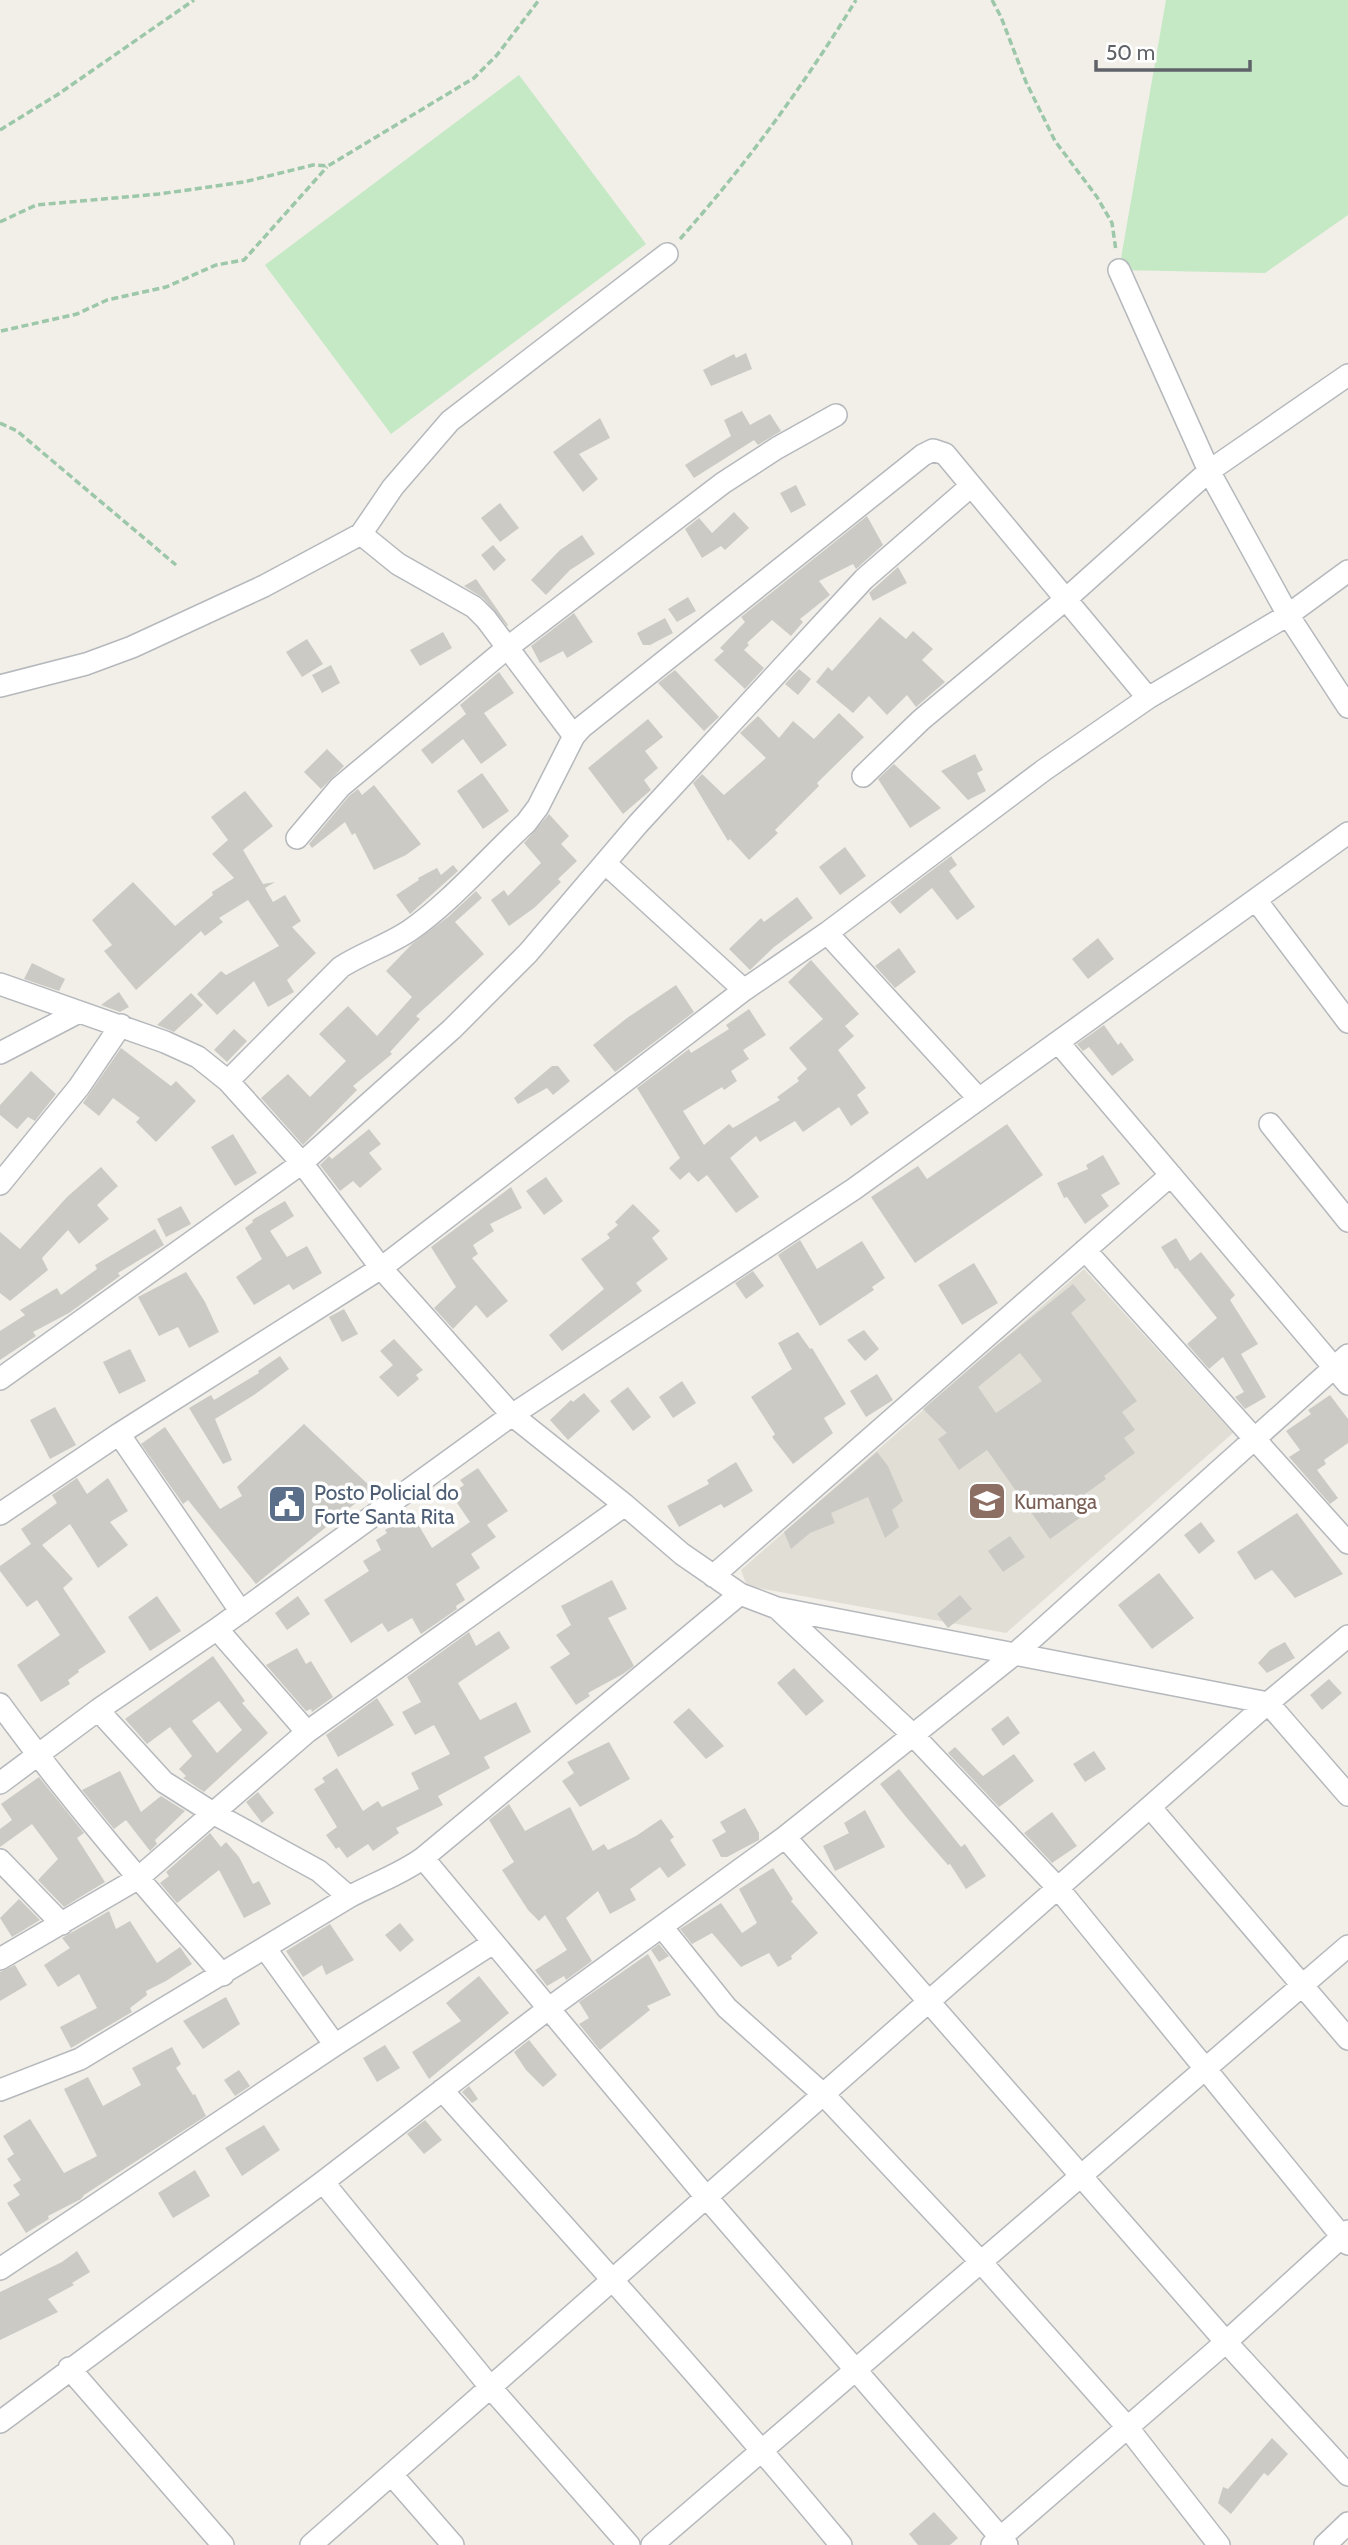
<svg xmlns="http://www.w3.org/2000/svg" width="1348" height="2545" viewBox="0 0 1348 2545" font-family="Cabin,sans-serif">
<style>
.education{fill:#e1ded6}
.green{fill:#c5e8c5}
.building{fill:#cccac5;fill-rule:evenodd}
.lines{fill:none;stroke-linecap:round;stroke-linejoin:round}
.minor-casing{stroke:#b5b8bc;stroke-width:24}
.path{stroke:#9cc7a9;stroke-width:3.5;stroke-dasharray:7 3.5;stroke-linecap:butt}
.minor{stroke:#fff;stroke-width:21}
.labels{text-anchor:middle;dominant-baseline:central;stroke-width:7;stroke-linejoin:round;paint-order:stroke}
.service-label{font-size:21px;fill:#4e5e75;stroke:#fff;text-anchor:start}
.education-label{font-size:21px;fill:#785e54;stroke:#fff;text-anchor:start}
</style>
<rect width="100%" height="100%" fill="#f1efe8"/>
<path class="education" d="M1084 1269 1233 1433 1006 1633 747 1586 741 1570Z"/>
<path class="green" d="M1166 0H1348V215L1265 273 1119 270Z
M519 75 646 244 391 434 265 265Z"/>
<path class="building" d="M746 353 752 369 711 386 703 370 734 354 736 358Z
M742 411 750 425 770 414 781 431 758 445 754 440 694 478 685 465 731 436 724 420Z
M600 418 610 438 579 454 598 479 583 492 553 452Z
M796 485 806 505 791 513 780 493Z
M500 503 519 528 500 542 481 518Z
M734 512 749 528 725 550 721 546 702 558 685 529 699 518 712 533Z
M867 516 883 545 856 569 853 564 819 581 830 595 800 619 803 622 791 636 772 620 747 643 749 645 744 650 764 668 745 689 714 660 724 651 720 648 745 622 741 617Z
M582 535 595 554 570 570 546 595 531 580 560 550Z
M493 545 506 560 494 571 481 555Z
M898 567 907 583 873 601 869 593Z
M476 579 508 625 507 626 483 598 464 586Z
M688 597 696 611 677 622 668 609Z
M574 613 593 642 567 658 563 651 540 663 531 646Z
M880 617 906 639 913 631 933 649 922 660 945 682 916 707 907 695 887 715 869 696 853 713 816 682 828 667 832 671Z
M665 618 673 633 650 645H643L637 633Z
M443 632 452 648 420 666 410 650Z
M307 639 323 664 302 677 286 652Z
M331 665 340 683 322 693 312 675Z
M799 669 811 679 798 695 785 684Z
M675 670 719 717 704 731 658 683Z
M499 672 514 693 484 713 507 745 481 764 463 739 432 764 421 750 466 714 460 705Z
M839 713 864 737 817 783 819 786 775 830 778 833 749 860 730 839 728 841 693 783 702 774 724 795 766 758 740 733 758 716 779 738 793 721 814 739Z
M648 719 663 737 645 751 658 768 644 780 651 790 623 814 588 768Z
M327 749 344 766 321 789 304 772Z
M975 754 983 770 977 773 986 791 968 800 941 771Z
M894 764 941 808 910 828 878 779Z
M482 773 509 811 483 829 457 791Z
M374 785 421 844 406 855 374 870 355 833 352 835 345 822 312 848 309 844 349 796 358 789 362 795Z
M245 791 273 826 243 850 263 884 275 882 265 888 273 902 285 895 301 921 292 927 316 953 287 980 294 992 268 1007 254 981 217 1015 197 994 221 971 226 975 279 946 248 900 219 918 223 922 205 936 201 931 136 990 104 951 112 945 92 920 133 882 175 926 213 895 212 892 234 878 212 854 228 840 211 817Z
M549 814 569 836 561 844 577 861 558 879 561 882 534 908 509 926 491 900 504 890 508 896 541 863 524 843Z
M845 847 866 876 840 895 819 867Z
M951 856 957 865 949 871 975 907 957 920 932 888 900 914 890 902Z
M453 865 458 871 410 914 396 895 419 880 418 878 437 868 441 875Z
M476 891 482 898 455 922 484 954 416 1016 420 1019 390 1052 392 1054 353 1086 357 1090 303 1145 261 1098 288 1074 310 1097 346 1061 319 1034 348 1006 377 1036 412 997 386 971 412 944 448 917Z
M797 897 813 918 774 947 750 970 729 949 761 918 764 922Z
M1098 938 1114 959 1088 979 1072 959Z
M899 948 916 972 895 988 875 966Z
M811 960 859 1014 845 1026 854 1036 838 1050 866 1088 857 1095 869 1113 851 1126 839 1107 803 1132 795 1121 760 1142 756 1136 730 1158 759 1197 736 1213 707 1175 698 1182 689 1172 680 1180 669 1168 680 1158 637 1088 689 1049 691 1053 729 1029 726 1025 749 1009 766 1035 743 1050 749 1059 731 1071 737 1081 724 1090 722 1087 683 1111 704 1145 729 1124 733 1128 780 1100 777 1097 799 1081 797 1078 807 1069 789 1048 823 1019 788 982Z
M32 963 65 979 59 991 24 979Z
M676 985 694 1012 615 1072 593 1045 627 1018Z
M119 992 129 1007 120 1012 101 1005Z
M191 993 203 1005 174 1032 157 1025Z
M1104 1025 1118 1045 1121 1042 1134 1060 1112 1076 1089 1047 1083 1051 1077 1044Z
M234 1029 247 1041 227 1062 214 1050Z
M121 1048 171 1086 176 1081 196 1101 156 1142 136 1122 140 1118 113 1098 99 1116 83 1103Z
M552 1066H558L570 1081 553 1095 547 1088 518 1104 514 1098Z
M31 1071 56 1094 35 1121 28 1117 17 1129 0 1115V1105Z
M1007 1124 1043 1175 915 1263 871 1197 918 1166 927 1179Z
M369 1129 381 1144 369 1153 382 1169 360 1188 353 1181 340 1191 320 1165 329 1156 332 1159Z
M233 1134 257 1173 235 1186 211 1147Z
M1103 1155 1120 1184 1101 1195 1109 1206 1085 1224 1067 1197 1064 1198 1057 1183 1088 1169 1086 1165Z
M101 1167 118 1186 97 1205 109 1219 79 1244 68 1230 42 1258 48 1270 10 1301 0 1293V1232L20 1249 67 1197Z
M546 1177 563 1201 544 1215 526 1191Z
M511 1187 522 1208 490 1224 494 1231 473 1245 478 1254 472 1258 508 1301 487 1318 476 1305 453 1329 434 1308 456 1287 431 1247Z
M285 1201 294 1216 270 1231 287 1257 307 1246 322 1273 293 1290 289 1284 254 1305 236 1277 262 1259 245 1228 253 1222 252 1220Z
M633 1204 660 1231 652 1238 668 1259 636 1283 642 1291 562 1351 549 1335 604 1289 581 1259 610 1238 607 1234 618 1225 615 1222Z
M181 1206 191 1224 166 1237 157 1219Z
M155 1229 164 1245 118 1273 120 1276 69 1313 33 1332 36 1336 0 1360V1331L25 1315 20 1310 57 1288 61 1295 97 1269 95 1265Z
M1176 1238 1190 1261 1201 1252 1235 1295 1230 1300 1258 1344 1241 1354 1266 1397 1245 1409 1235 1397 1244 1392 1223 1357 1209 1369 1187 1344 1217 1318 1177 1268 1175 1269 1161 1247Z
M800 1240 817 1269 862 1241 885 1278 872 1287 874 1290 820 1326 778 1255Z
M974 1263 998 1303 962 1325 938 1285Z
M753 1271 764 1286 746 1299 735 1283Z
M186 1272 205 1302 219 1332 189 1348 178 1327 159 1336 138 1297Z
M1073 1284 1086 1300 1071 1313 1137 1401 1122 1412 1135 1430 1124 1438 1135 1453 1104 1476 1106 1479 1071 1504 1081 1517 1050 1539 987 1450 959 1470 938 1439 947 1433 923 1409 997 1345ZM1020 1353 1042 1381 996 1413 978 1387Z
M344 1309 358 1334 342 1342 329 1317Z
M864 1330 879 1349 865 1361 847 1340Z
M798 1332 810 1349 812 1348 846 1404 824 1418 833 1433 793 1464 772 1437 775 1434 751 1397 792 1369 778 1343Z
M394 1339 423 1370 416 1375 419 1379 398 1397 379 1377 393 1365 380 1351Z
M130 1349 146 1381 119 1394 103 1362Z
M280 1356 289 1369 254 1395 215 1419 232 1460 223 1464 189 1408 211 1395 214 1400 259 1373 258 1371Z
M877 1374 893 1400 866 1417 850 1391Z
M682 1381 696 1403 673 1418 659 1397Z
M628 1387 651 1417 633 1431 610 1401Z
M584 1393 600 1411 568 1440 550 1420 571 1400 573 1402Z
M1330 1395 1348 1419V1443L1324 1460 1326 1464 1317 1470 1338 1498 1330 1504 1289 1457 1300 1450 1286 1431 1311 1414 1308 1410Z
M55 1407 76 1445 50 1459 30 1420Z
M304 1424 373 1489 256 1584 188 1500 183 1504 141 1444 165 1427 220 1509 242 1496 237 1487Z
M877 1452 888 1466 903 1501 892 1510 899 1527 885 1538 868 1497 831 1513 835 1523 810 1533 791 1549 784 1532Z
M736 1462 753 1491 724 1508 721 1504 679 1527 667 1506 709 1484 707 1480Z
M478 1468 508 1511 487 1525 496 1537 471 1554 480 1568 456 1584 465 1600 456 1606 457 1609 421 1634 412 1618 388 1632 382 1623 351 1643 324 1600 369 1571 363 1561 381 1550 376 1540 387 1533 385 1530 412 1514 432 1548 470 1522 451 1494 464 1485 460 1480Z
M77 1478 87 1494 108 1478 128 1511 110 1522 128 1545 98 1568 70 1524 42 1545 73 1579 63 1588 106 1652 78 1670 79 1672 68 1680 70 1684 41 1702 17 1665 60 1635 37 1600 27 1607 0 1571V1566L31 1544 21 1529 57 1503 52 1495Z
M1297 1513 1343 1574 1295 1598 1272 1570 1255 1580 1237 1552Z
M1201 1522 1215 1541 1199 1554 1184 1535Z
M1010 1536 1025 1557 1003 1572 988 1551Z
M1159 1573 1194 1618 1152 1649 1118 1605Z
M612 1580 627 1609 608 1618 634 1666 623 1674 588 1693 590 1696 576 1705 550 1667 570 1654 556 1635 571 1625 561 1606Z
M960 1595 972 1609 948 1628 937 1614Z
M157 1596 181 1631 150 1651 128 1617Z
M298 1596 310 1614 287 1630 275 1613Z
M499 1631 510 1648 458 1683 480 1720 516 1702 531 1732 484 1757 490 1768 438 1796 443 1805 396 1828 399 1833 373 1851 368 1844 347 1858 339 1847 336 1849 326 1835 337 1827 314 1789 325 1782 322 1778 337 1768 363 1811 378 1801 382 1807 419 1789 411 1773 450 1754 434 1725 415 1735 402 1712 421 1702 407 1677 469 1632 476 1646Z
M1285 1642 1295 1658 1267 1673 1258 1663 1270 1650Z
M297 1648 306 1664 311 1661 333 1697 312 1712 311 1709 306 1711 266 1665Z
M213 1656 245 1701 242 1703 268 1733 204 1792 183 1778 186 1776 179 1769 192 1756 170 1727 147 1744 125 1719ZM219 1701 242 1730 217 1753 192 1721Z
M794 1668 824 1701 806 1716 777 1683Z
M1329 1679 1342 1693 1322 1710 1310 1695Z
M377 1698 394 1725 338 1757 326 1735Z
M689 1708 724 1746 706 1759 673 1722Z
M1008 1716 1020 1733 1003 1746 991 1729Z
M609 1742 630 1779 580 1807 562 1781 574 1773 567 1762Z
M955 1747 983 1776 1014 1754 1034 1781 999 1807 948 1753Z
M1094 1751 1106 1769 1085 1782 1073 1764Z
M899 1769 961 1847 965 1844 986 1876 966 1889 950 1864 948 1865 906 1817 880 1784Z
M120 1771 141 1812 161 1796 185 1811 155 1840 157 1844 150 1851 126 1820 114 1829 82 1790Z
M39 1777 84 1833 77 1838 105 1882 64 1907 38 1880 58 1859 32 1824 0 1847V1829L12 1820 1 1804Z
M258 1792 274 1813 262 1823 246 1802Z
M509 1804 525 1831 570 1807 593 1851 604 1844 608 1850 636 1836 661 1819 674 1837 670 1840 686 1865 668 1878 660 1867 630 1889 636 1900 610 1914 598 1891 566 1918 592 1961 566 1980 564 1976 547 1986 535 1970 567 1950 545 1915 539 1921 528 1910 502 1870 514 1862 489 1820Z
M745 1808 759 1833V1840L727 1857H721L712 1840 726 1832 720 1822Z
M865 1810 885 1847 835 1871 823 1846 849 1833 844 1823Z
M1052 1812 1077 1846 1052 1863 1024 1833Z
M210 1833 221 1847 226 1842 239 1857 253 1884 259 1881 271 1904 244 1918 219 1870 177 1903 160 1883 169 1876 166 1872Z
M773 1868 793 1899 791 1901 818 1933 791 1956 792 1959 778 1967 769 1953 741 1967 712 1933 692 1944 680 1929 721 1903 742 1933 757 1923 739 1889Z
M19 1899 40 1920 12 1937 0 1918Z
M109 1911 116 1929 130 1921 157 1963 180 1947 192 1964 166 1981 146 1991 147 1995 130 2008 132 2012 71 2048 60 2027 97 2008 79 1974 58 1987 44 1965 70 1948 62 1938Z
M400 1923 414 1940 400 1952 385 1935Z
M330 1924 354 1960 326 1975 322 1965 303 1977 286 1951Z
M659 1944 669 1956 659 1962 651 1950Z
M648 1954 671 1995 647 2006 650 2010 600 2050 579 2024 589 2018 579 2002Z
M15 1965 27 1985 0 2001V1972Z
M479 1976 509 2013 429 2079 412 2052 461 2021 446 2003Z
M226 1997 240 2024 203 2049 183 2021Z
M529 2040 557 2075 543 2087 526 2070 514 2052Z
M385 2045 400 2068 377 2082 363 2058Z
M172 2047 181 2064 176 2068 193 2095 195 2094 206 2116 84 2195 81 2199 48 2216 49 2219 26 2233 7 2203 20 2195 13 2185 21 2180 7 2159 14 2154 3 2136 30 2119 64 2173 97 2156 64 2089 88 2077 103 2106 141 2085 132 2068Z
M239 2070 250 2086 235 2096 224 2080Z
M469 2086 478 2099 472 2103 462 2092Z
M425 2120 442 2140 424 2154 407 2134Z
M264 2125 280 2150 242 2176 225 2148Z
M195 2170 210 2196 173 2218 158 2193Z
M77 2251 90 2272 72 2283 74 2285 48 2299 58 2312 0 2340V2292L62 2262Z
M1272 2438 1288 2454 1268 2476 1264 2473 1231 2514 1218 2503 1223 2487 1228 2489Z
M934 2512 958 2538 950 2545H918L909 2534Z"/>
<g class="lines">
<defs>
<path id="minor" d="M1119 270 1209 471 1288 615 1348 707
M361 534 398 564 474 607 486 619 574 736
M0 686 86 664 132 647 264 586 361 534 393 487 450 421 667 254
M863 776 921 720 1066 599 1209 471 1348 375
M297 838 340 787 507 648 723 483 777 448 836 415
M605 863 744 990
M1256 900 1348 1022
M827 933 979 1099
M0 984 165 1042 198 1057 228 1081 302 1163 381 1268 512 1415 625 1505 682 1554 740 1594 777 1608 1268 1703 1348 1795
M1058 1042 1348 1384
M0 1053 77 1013
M228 1081 341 967C363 953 388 945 409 931 450 903 489 857 526 823L538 807 574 736 582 727 923 455 933 450 945 454 1148 698
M1270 1124 1348 1221
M0 1184 79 1087 121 1025
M1085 1250 1348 1543
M0 1379 302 1163 452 1029 528 953 638 824 864 579 971 486
M119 1434 241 1612
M0 1514 119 1434 381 1268 744 990 827 933 1044 770 1148 698 1288 615 1348 571
M713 1576 1171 1175
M777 1608 913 1735 1058 1888 1348 2244
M217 1629 307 1732
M0 1704C69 1799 145 1887 223 1975
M98 1710 164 1782 213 1813 319 1871 349 1897C373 1884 401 1874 423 1858L740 1594
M0 1783 98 1710 217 1629 512 1415 854 1189 1348 833
M1150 1807 1348 2039
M785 1837 1226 2342 1348 2475
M423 1858 707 2198 1007 2545
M0 1860 62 1924
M662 1927 727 2008 824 2095 980 2261 1128 2428 1219 2545
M265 1948 335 2045
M0 1959 137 1879 307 1732 625 1505
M0 2090 80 2059 349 1897
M442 2090C577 2240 712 2389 841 2545
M323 2182 491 2388 629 2545
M0 2269 335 2045 493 1943
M69 2368 223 2545
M0 2422 323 2182 548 2009 785 1837 1016 1653 1348 1355
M392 2475 453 2545
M311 2545 1268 1703 1348 1636
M652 2545 1348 1946
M992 2545 1226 2342 1348 2231
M1325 2545 1348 2523"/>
</defs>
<use href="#minor" class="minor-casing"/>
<path class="path" d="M992 0 1001 17 1026 82 1055 141 1097 197 1112 223 1116 251
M0 130 57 95 194 0
M0 222 36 205 159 194 244 182 313 165 328 166 474 78 497 55 539 0
M680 239C746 165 804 85 856 0
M1 331 77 314 107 300 166 287 216 265 244 260 327 167
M0 423 17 431 176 565"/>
<use href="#minor" class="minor"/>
</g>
<defs>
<symbol id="school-square" viewBox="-11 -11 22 22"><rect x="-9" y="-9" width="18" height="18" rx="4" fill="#8d6e63" stroke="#fff"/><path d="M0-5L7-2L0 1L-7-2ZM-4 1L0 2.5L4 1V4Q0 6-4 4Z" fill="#fff"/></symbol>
<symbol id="civic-square" viewBox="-11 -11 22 22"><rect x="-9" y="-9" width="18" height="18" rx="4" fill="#5c6f8a" stroke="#fff"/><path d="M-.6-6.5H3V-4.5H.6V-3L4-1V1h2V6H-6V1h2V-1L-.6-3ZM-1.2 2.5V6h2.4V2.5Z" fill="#fff"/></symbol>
</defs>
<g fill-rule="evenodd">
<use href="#school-square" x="965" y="1479" width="44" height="44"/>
<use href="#civic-square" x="265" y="1482" width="44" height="44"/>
</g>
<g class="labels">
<g class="service-label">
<text x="314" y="1492">Posto Policial do<tspan x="314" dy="24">Forte Santa Rita</tspan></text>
</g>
<g class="education-label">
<text x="1014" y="1501">Kumanga</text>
</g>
</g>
<path d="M1096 60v10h154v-10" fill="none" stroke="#5f6368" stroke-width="3.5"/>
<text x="1106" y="60" font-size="21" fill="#5f6368" stroke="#ffffff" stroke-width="5" paint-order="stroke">50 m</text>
</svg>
